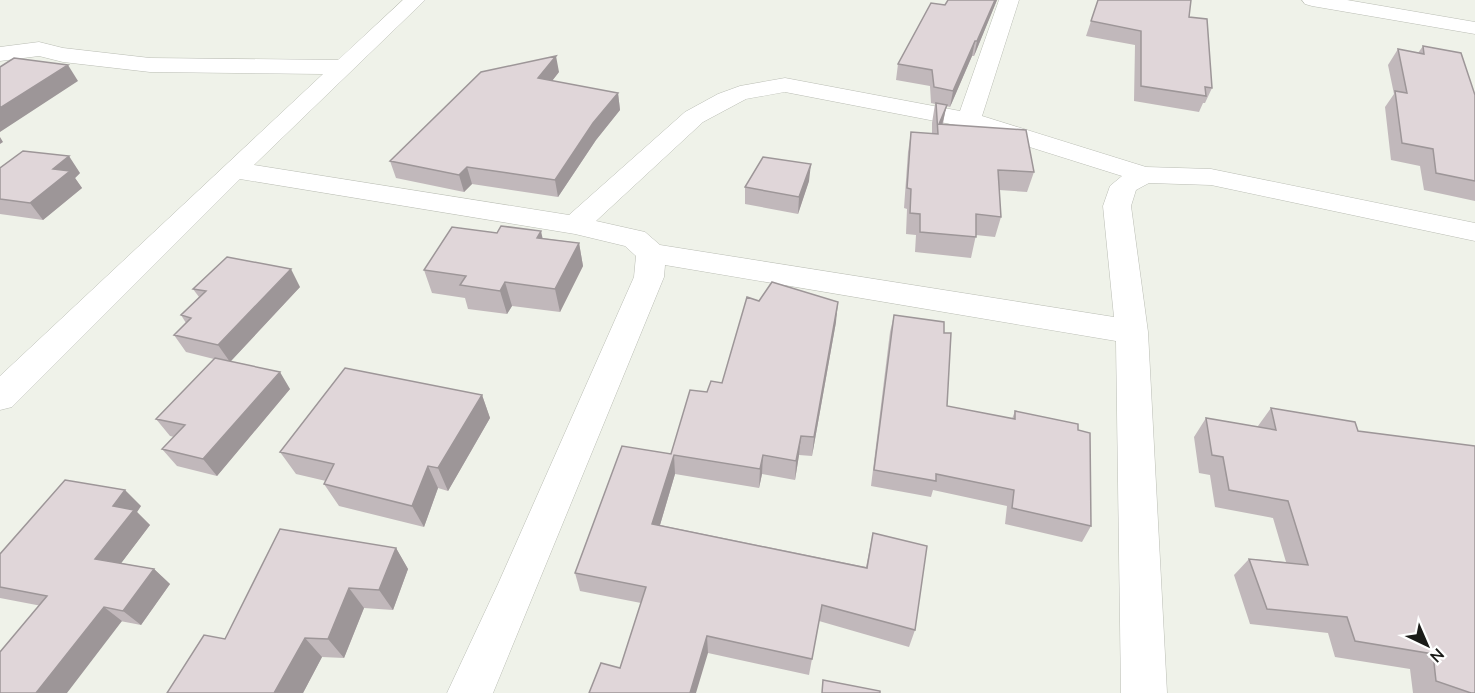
<svg xmlns="http://www.w3.org/2000/svg" width="1475" height="693" viewBox="0 0 1475 693" font-family="'Nunito Sans',sans-serif">
<style>
.lines{fill:none;stroke-linecap:round;stroke-linejoin:round}
.minor-casing{stroke:#babdb4;stroke-width:1}
.tertiary-casing{stroke:#babdb4;stroke-width:1}
.minor{fill:#fff;fill-rule:evenodd}
.tertiary{fill:#fff;fill-rule:evenodd}
.wall{fill:#c1b8bb}
.shaded-wall{fill:#9d9698}
.building{fill:#e0d6d9;stroke:#9d9698;stroke-width:1.5}
</style>
<rect width="100%" height="100%" fill="#eff2e9"/>
<g class="lines">
<defs>
<path id="minor" d="M403 0H425L254 165 569 215 685 112 718 94 740 86 785 78 960 111 999 0H1019L982 116 1146 167 1211 169 1475 223V241L1211 185 1149 183 1136 190 1131 206 1148 332 1167 693H1121L1116 341 665 265 664 277 493 693H447L498 584 634 277 636 256 625 246 575 234 240 179 12 407 0 410V376L323 74 150 72 63 62 39 56 0 61V47L39 42 63 48 150 58 338 60ZM785 92 966 127 1122 176 1110 186 1103 206 1114 317 660 245 645 232 596 221 703 122 746 99Z"/>
<path id="tertiary" d="M1302 0H1347L1475 22V34L1312 6 1305 4Z"/>
</defs>
<use href="#minor" class="minor-casing"/>
<use href="#tertiary" class="tertiary-casing"/>
<use href="#minor" class="minor"/>
<use href="#tertiary" class="tertiary"/>
</g>
<path class="wall" d="M997 0 974 56H972L950 107 946 106 943 124 1034 172 1027 192 999 190 1001 217 995 237 976 235 971 258 915 252 916 235 906 234 907 209 904 208 908 152 911 132 932 134V123L935 104 931 103 930 86 896 80 898 64 945 5Z
M1098 0 1189 17 1212 88 1205 103H1203L1199 112 1134 101 1135 45 1086 36Z
M1423 46 1475 95V201L1424 190 1420 166 1391 160 1385 107 1394 94 1388 65 1398 49 1418 53Z
M559 72 552 81 618 93 620 110 596 140 558 197 472 184 464 192 396 178 390 161Z
M0 168 80 173 75 178 82 188 43 220 0 214Z
M809 181 798 214 745 204V187Z
M542 238 579 243 583 266 560 312 512 306 507 314 468 309 465 298 432 293 424 270Z
M300 287 231 361 290 389 217 476 177 466 162 449 174 437 170 436 156 419 214 359 186 352 174 335 186 323 181 315 199 297 193 289Z
M759 301 836 322 812 456 799 455 795 480 762 474 759 488 675 474 660 525 866 567 873 533 915 630 909 647 819 621 809 675 708 653 620 668 641 603 580 591 575 573 671 454 707 392 722 383Z
M894 315 944 333 947 406 1012 419 1015 411 1078 430 1091 526 1082 542 1005 524 1007 506 933 490 931 497 871 486 890 332Z
M482 395 490 418 448 491 438 488 424 527 339 506 324 484 326 481 296 474 280 452Z
M1271 408 1358 431 1475 693H1413L1410 669 1335 657 1328 633 1250 624 1234 575 1249 559 1286 562 1273 518 1215 507 1210 475 1199 473 1194 437 1206 418 1258 427V426Z
M141 506 137 512 150 525 121 563 154 569 170 584 141 625 0 598V554Z
M396 548 408 569 393 610 364 608 344 658 322 657 303 693H167L225 639Z"/>
<path class="shaded-wall" d="M995 0H997L974 56 977 41Z
M975 41 972 56 950 107 953 91Z
M556 56 559 72 541 95 538 78Z
M68 65 78 81 0 132V108Z
M618 93 620 110 596 140 558 197 555 180 593 123Z
M947 105 942 125 939 124Z
M0 137 3 142 0 144Z
M69 156 80 173 75 178 82 188 43 220 30 203 53 169Z
M811 164 809 181 798 214 799 197Z
M467 167 472 184 464 192 459 175Z
M541 231 546 254 537 238Z
M579 243 583 266 560 312 555 289Z
M291 269 300 287 230 362 218 345Z
M505 282 512 306 507 314 500 291Z
M838 302 836 322 812 456 814 437Z
M280 372 290 389 217 476 203 459Z
M482 395 490 418 448 491 438 468Z
M801 436 799 455 795 480 796 461Z
M674 455 675 474 655 542 652 524Z
M763 455 762 474 759 488 760 469Z
M428 466 438 488 424 527 412 506Z
M125 490 141 506 137 512 150 525 113 574 95 559 113 506Z
M396 548 408 569 393 610 379 590Z
M154 569 170 584 141 625 123 611Z
M349 588 364 608 344 658 328 639Z
M104 607 122 621 67 693H36Z
M707 636 708 653 696 693H690Z
M305 638 322 657 303 693H274Z"/>
<path class="building" d="M948 0H995L977 41H975L953 91 934 87 932 70 898 64 931 3 945 5Z
M1098 0H1191L1189 17 1207 19 1212 88 1205 87 1206 96 1141 86V31L1091 21Z
M1423 46 1461 53 1475 95V181L1436 173 1433 149 1402 143 1395 91 1407 93 1398 49 1424 54Z
M556 56 538 78 618 93 593 123 555 180 467 167 459 175 390 161 481 72Z
M14 58 68 65 0 108V67Z
M936 103 947 105 939 124 1026 130 1034 172 998 170 1001 217 976 214V237L920 232V214L910 213 911 189 907 188 911 132 938 134Z
M23 151 69 156 53 169 70 171 30 203 0 199V168Z
M763 157 811 164 799 197 745 187Z
M501 226 541 231 537 238 579 243 555 289 505 282 500 291 460 285 466 276 424 270 452 227 497 233Z
M227 257 291 269 218 345 174 335 191 318 181 315 206 291 193 289Z
M772 282 838 302 814 437 801 436 796 461 763 455 760 469 674 455 652 524 867 568 873 533 927 546 915 630 822 605 812 659 707 636 690 693H589L601 663 620 668 646 587 575 573 622 446 671 454 690 390 707 392 711 381 722 383 747 297 759 301Z
M894 315 944 322V333H951L947 406 1015 419V411L1078 424V430L1090 433 1091 526 1012 508 1014 490 936 474V481L874 470Z
M215 358 280 372 203 459 162 449 185 425 156 419Z
M345 368 482 395 438 468 428 466 412 506 324 484 334 464 280 452Z
M1271 408 1355 422 1358 431 1475 446V693H1471L1436 681 1433 654 1355 641 1347 617 1267 609 1249 559 1308 565 1288 501 1229 490 1223 457 1212 455 1206 418 1276 430Z
M65 480 125 490 113 506 134 510 95 559 154 569 123 611 104 607 36 693H0V652L47 596 0 587V554Z
M280 529 396 548 379 590 349 588 328 639 305 638 274 693H167L204 635 225 639Z
M823 680 880 691V693H822Z"/>
<g transform="translate(1427 645) rotate(136)" stroke="#ffffff" stroke-width="4.5" paint-order="stroke">
<path d="M0-4.5L10 22L0 15L-10 22Z" fill="#1a1b18"/>
<text y="-9" font-size="16" font-weight="bold" text-anchor="middle" fill="#1a1b18">N</text>
</g>
</svg>
